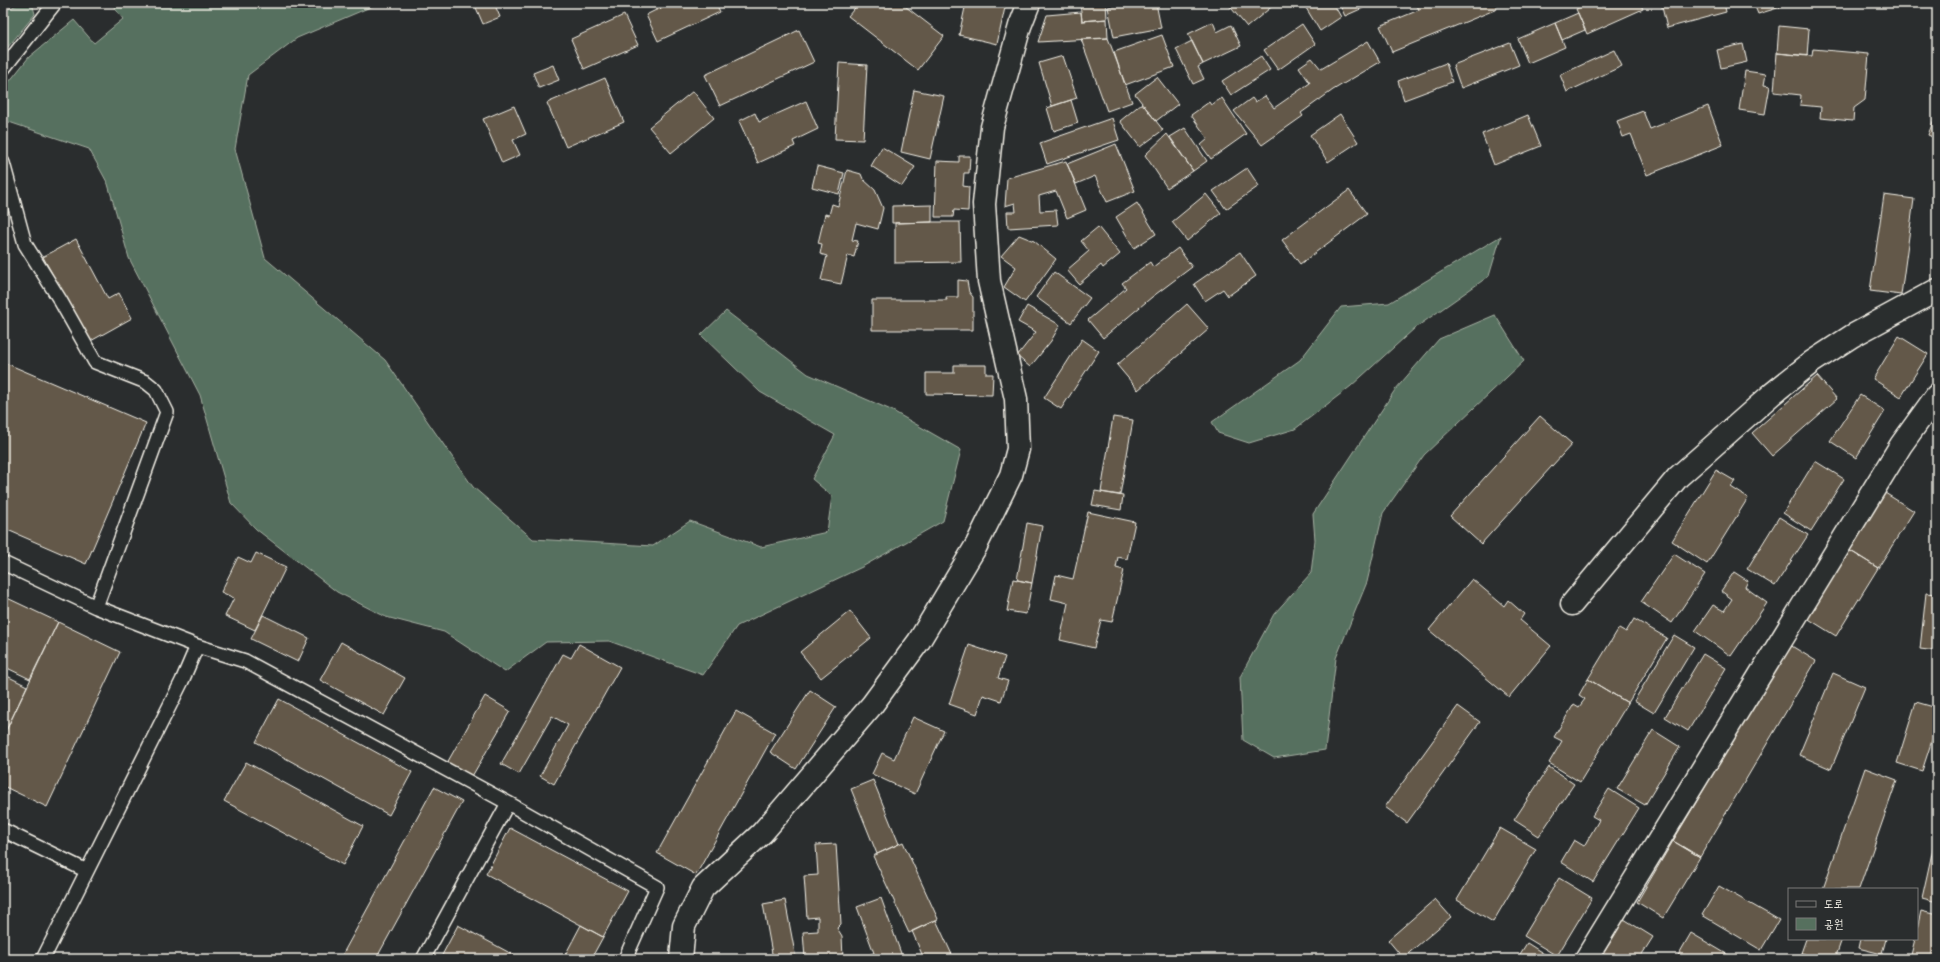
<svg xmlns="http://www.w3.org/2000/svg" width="1940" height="962" viewBox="0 0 1940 962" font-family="'Comic Neue','Poor Story',sans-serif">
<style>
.green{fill:#56705e;stroke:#a5b0a3}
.building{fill:#63594a;stroke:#f4f1e8}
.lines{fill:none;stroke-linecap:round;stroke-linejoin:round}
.service-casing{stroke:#f4f1e8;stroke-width:16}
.minor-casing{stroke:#f4f1e8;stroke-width:25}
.tertiary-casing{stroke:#f4f1e8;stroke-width:25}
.service{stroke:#2a2d2e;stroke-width:13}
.minor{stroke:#2a2d2e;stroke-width:22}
.tertiary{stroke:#2a2d2e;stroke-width:22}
</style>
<rect width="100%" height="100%" fill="#2a2d2e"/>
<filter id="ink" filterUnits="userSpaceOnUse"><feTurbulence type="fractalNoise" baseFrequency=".025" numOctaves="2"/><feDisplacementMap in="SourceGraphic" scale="8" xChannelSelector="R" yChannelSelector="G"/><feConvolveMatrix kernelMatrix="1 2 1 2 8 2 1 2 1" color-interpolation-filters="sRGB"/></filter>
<g filter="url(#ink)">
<path class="green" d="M20 3H32L35 14 3 53V12Z
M111 3H380L297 38 248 75 235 149 265 258 385 360 473 487 533 539 653 546 690 521 761 547 827 532 832 496 812 479 835 435 760 392 701 335 726 311 808 374 891 410 961 450 943 521 862 567 737 626 703 675 609 641 546 642 505 672 444 632 386 617 337 592 256 529 231 503 200 395 129 258 108 184 89 149 6 121 5 87 29 57 74 20 94 43 123 19Z
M1501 236 1489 276 1415 328 1351 386 1295 429 1249 443 1218 433 1212 422 1300 360 1341 307 1389 303Z
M1495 315 1524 361 1424 455 1383 513 1367 582 1336 658 1325 750 1274 758 1243 740 1240 677 1274 614 1311 573 1315 540 1313 514 1395 390 1439 339Z"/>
<path class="building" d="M474 3H494L500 17 483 24Z
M653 3H670L656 10Z
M670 3H716L720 12 658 41 646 15Z
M859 3H901L944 36 918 70 848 16Z
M966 3H1006L997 44 959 35Z
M1080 3H1106L1107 19 1082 21Z
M1129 3H1156L1161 28 1114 37 1108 7Z
M1227 3H1275V4L1247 27Z
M1303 3H1333L1341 17 1320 31Z
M1339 3H1374L1345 16Z
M1416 3H1495L1497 9 1392 52 1380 26 1419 10Z
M1640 3 1643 9 1587 34 1576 9 1589 3Z
M1661 3H1724L1726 12 1667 28Z
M1743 3H1783L1784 6 1758 14 1754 4 1744 7Z
M1081 12 1082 21 1107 19 1108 38 1038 42 1047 15Z
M1578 13 1585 30 1562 40 1555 23Z
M624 15 638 45 584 69 571 39Z
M1213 22 1217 32 1231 25 1241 46 1203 64 1188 34Z
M1555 23 1565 47 1528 63 1518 39Z
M1302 24 1315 44 1278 70 1264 50Z
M1779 26 1809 29 1807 56 1777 53Z
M799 30 814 62 720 106 705 75Z
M1162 35 1174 67 1125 85 1114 52Z
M1108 38 1132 102 1107 111 1081 39Z
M1192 41 1203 64 1198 67 1204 79 1193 84 1176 49Z
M1368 41 1380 62 1333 90 1301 113 1303 116 1262 145 1234 111 1252 98 1255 102 1265 96 1274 108 1310 83 1299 67 1312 58 1321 69Z
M1510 43 1519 65 1461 88 1453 65Z
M1743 44 1747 62 1721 68 1717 50Z
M1813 49 1869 54 1865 100 1854 108 1853 121 1820 118 1821 107 1800 105 1801 95 1774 92 1777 53 1812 56Z
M1614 50 1622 66 1567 92 1560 75Z
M1063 56 1077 98 1052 106 1039 63Z
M1261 56 1270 70 1231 95 1222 81Z
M839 63 867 65 863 140 835 139Z
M1446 63 1452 82 1404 100 1398 81Z
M553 65 559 80 539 88 533 73Z
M1745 71 1766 74 1764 85 1770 86 1765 114 1739 110Z
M1157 77 1178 104 1156 121 1135 94Z
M605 78 624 122 566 147 547 103Z
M914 90 944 96 930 159 901 152Z
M693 91 714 118 671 153 649 127Z
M1222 98 1246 134 1211 159 1201 145 1208 139 1191 115 1209 102 1211 105Z
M1071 100 1078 123 1054 131 1047 108Z
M806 101 818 129 793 141 795 146 758 163 739 121 755 113 759 122Z
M1142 103 1163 130 1140 147 1120 121Z
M514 106 526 134 513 140 520 155 502 163 483 119Z
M1708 106 1723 145 1647 175 1631 134 1623 137 1617 121 1643 111 1650 129Z
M1937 111V139L1928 135Z
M1340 114 1358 142 1328 162 1310 135Z
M1528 115 1541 146 1494 165 1482 134Z
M1112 118 1119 140 1047 164 1040 143Z
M1185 128 1207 161 1193 171 1170 137Z
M1167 134 1193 171 1167 188 1145 155Z
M1116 144 1135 191 1107 202 1095 176 1076 184 1067 164Z
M882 147 915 167 902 186 871 166Z
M959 156H970L969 173H964L963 186 969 187 968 211 954 210 953 217H935L937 161 959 162Z
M1066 161 1086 210 1067 218 1056 191 1039 196 1040 211 1056 210 1058 225 1008 228 1007 212H1016L1015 203 1005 206 1007 178Z
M817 166 844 173 839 194 812 187Z
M1247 168 1259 186 1226 209 1213 191Z
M847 170 861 174 863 179 875 190 883 208 878 229 856 223 852 240 858 241 854 257 848 255 841 284 821 280 827 256 820 254 822 244 818 243 825 214 829 215 832 204 838 206Z
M1349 190 1367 214 1300 264 1282 240Z
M1206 194 1221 213 1187 241 1172 222Z
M1884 195 1914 199 1901 295 1870 291Z
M1137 203 1156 234 1134 248 1116 217Z
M932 205V222L892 223V206Z
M932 222H960L961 262 895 263V223Z
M1098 227 1120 254 1103 268 1101 265 1079 284 1067 270 1089 251 1081 241Z
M1019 235 1034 241 1056 259 1025 302 1004 287 1016 267 1001 256Z
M76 239 108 299 119 293 132 318 89 342 43 257Z
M1178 248 1192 267 1152 297 1103 338 1088 320 1126 288 1122 283 1150 262 1153 267Z
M1240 252 1256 276 1228 296 1223 289 1205 301 1194 284Z
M1054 272 1090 298 1071 323 1036 297Z
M958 280 967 281 969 292 973 297V330H872V300H947L946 297H958Z
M1187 304 1209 329 1138 390 1117 365Z
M1027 306 1060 325 1051 341 1030 367 1017 356 1036 332 1018 322Z
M1899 336 1928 354 1901 397 1873 379Z
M1082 339 1099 351 1061 409 1044 398Z
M3 362 146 423 86 564 3 528Z
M954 365H986V374H993L992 395 926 394V373H954Z
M1817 376 1837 399 1772 456 1752 433Z
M1860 395 1885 411 1856 458 1830 441Z
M1540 416 1572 444 1481 544 1450 516Z
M1113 417 1133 420 1120 495 1101 492Z
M1815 461 1844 479 1811 531 1783 513Z
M1716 470 1735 481 1731 487 1748 498 1707 564 1672 541Z
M1095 491 1123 496 1121 510 1092 505Z
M1885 493 1914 511 1878 568 1849 550Z
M1088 512 1135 522 1127 559 1118 557 1116 568 1124 570 1112 622 1101 620 1094 648 1060 640 1068 603 1051 599 1056 575 1073 579Z
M1779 517 1808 535 1775 586 1747 569Z
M1027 523 1042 526 1032 583 1017 580Z
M1849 550 1878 568 1836 636 1807 618Z
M256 553 286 567 255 630 225 616 234 598 221 592 238 557 251 563Z
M1674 554 1705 574 1672 623 1641 602Z
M1734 572 1748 581 1745 587 1767 603 1731 656 1695 631 1713 605 1724 611 1732 599 1721 591Z
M1013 579 1032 583 1026 614 1007 611Z
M1472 579 1504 606 1508 600 1524 614 1520 620 1551 646 1509 697 1429 630Z
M1926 593 1937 594V651L1920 649Z
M3 596 58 622 30 679 3 666Z
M850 611 871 638 821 678 800 652Z
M263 615 309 638 298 662 251 639Z
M1634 619 1667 638 1628 703 1588 679 1619 628 1626 632Z
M58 622 120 652 47 807 3 786V737Z
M1674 635 1694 647 1654 713 1634 701Z
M341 642 405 678 384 715 320 680Z
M579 644 620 667 554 784 540 776 568 725 552 716 519 774 501 764 563 654 571 658Z
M969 645 1005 657 998 678 1008 681 1001 701 983 695 977 714 949 704Z
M1790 645 1816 661 1700 857 1673 841Z
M1703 654 1726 668 1688 731 1665 717Z
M1833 673 1865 687 1831 769 1799 755Z
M3 674 27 686 3 737Z
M1588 679 1628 703 1580 782 1549 763 1562 741 1554 737 1574 704 1579 707 1585 699 1579 695Z
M810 690 836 707 796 769 770 752Z
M485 696 510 711 471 778 447 763Z
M279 699 412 772 389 815 256 742Z
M1916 702 1937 708V725L1922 771 1897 763Z
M1458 706 1480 722 1407 823 1385 807Z
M736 711 775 733 696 875 657 853Z
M913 717 944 731 915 794 872 774 882 753 894 759Z
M1653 730 1680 747 1645 805 1617 789Z
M246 762 363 826 343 865 224 801Z
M1549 767 1574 784 1539 836 1514 820Z
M1865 768 1897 780 1859 889H1823Z
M873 780 899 844 877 854 851 789Z
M434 787 462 802 376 959H340Z
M1609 789 1639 808 1593 882 1561 862 1574 840 1584 846 1599 820 1592 816Z
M510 828 628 891 603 937 486 874Z
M1500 828 1536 849 1493 922 1457 900Z
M1936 835H1937V902L1922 898Z
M1673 841 1700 857 1663 918 1637 902Z
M903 842 938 919 909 933 873 856Z
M836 844 841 924 837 928 842 936 843 959H805L803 932 818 931V917L807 918 804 876 818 875 816 845Z
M1559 878 1592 898 1557 956 1524 936Z
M1719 886 1779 920 1761 950 1702 915Z
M881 898 903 959H870L868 955 874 953 857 907Z
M1435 899 1451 917 1403 958 1388 940Z
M785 900 796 959H773L763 904Z
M1921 911 1937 915V951L1935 959H1910L1915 939H1917V929Z
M1624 919 1653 937 1639 959H1600Z
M936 920 954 959H924L912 931Z
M458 925 521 959H440Z
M581 925 603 937 591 959H563Z
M1691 933 1735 959H1676Z
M1806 939H1842L1835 959H1819L1801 953Z
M1860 939H1886L1882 954 1858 948Z
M1527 943 1552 959H1517Z
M1801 953 1819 959H1799Z"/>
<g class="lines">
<defs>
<path id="service" d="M3 69 55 3
M3 163 25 244 60 300 95 362 146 382 156 390 167 412 96 607
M3 563 96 607 197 646 182 681 43 959
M197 646 245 661 508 803
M3 830 87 871
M423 959 508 803 657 887 625 959"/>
<path id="minor" d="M1572 604 1678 477 1772 394 1812 362 1852 336 1937 290
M1586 959 1901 445 1937 395"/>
<path id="tertiary" d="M681 959 684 926 703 888 762 833 872 705 919 641 976 546 1011 475 1018 449 1016 399 989 281 984 204 992 127 1020 26 1029 3"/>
</defs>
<use href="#service" class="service-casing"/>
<use href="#minor" class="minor-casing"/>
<use href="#tertiary" class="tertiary-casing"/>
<use href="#service" class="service"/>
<use href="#minor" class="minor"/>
<use href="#tertiary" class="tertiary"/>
</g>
</g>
<rect width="1940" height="962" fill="none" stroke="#2a2d2e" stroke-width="16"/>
<rect x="8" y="8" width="1924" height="946" fill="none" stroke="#f4f1e8" stroke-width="1.5" filter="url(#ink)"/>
<rect x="1788" y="888" width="130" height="52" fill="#2a2d2e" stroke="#7b7b78"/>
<rect x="1796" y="901" width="20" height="6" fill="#2a2d2e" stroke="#7b7b78"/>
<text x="1824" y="908" font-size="12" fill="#f4f1e8">도로</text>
<rect x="1796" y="918" width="20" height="12" fill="#56705e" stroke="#7b7b78"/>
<text x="1824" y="928" font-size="12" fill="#f4f1e8">공원</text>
</svg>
